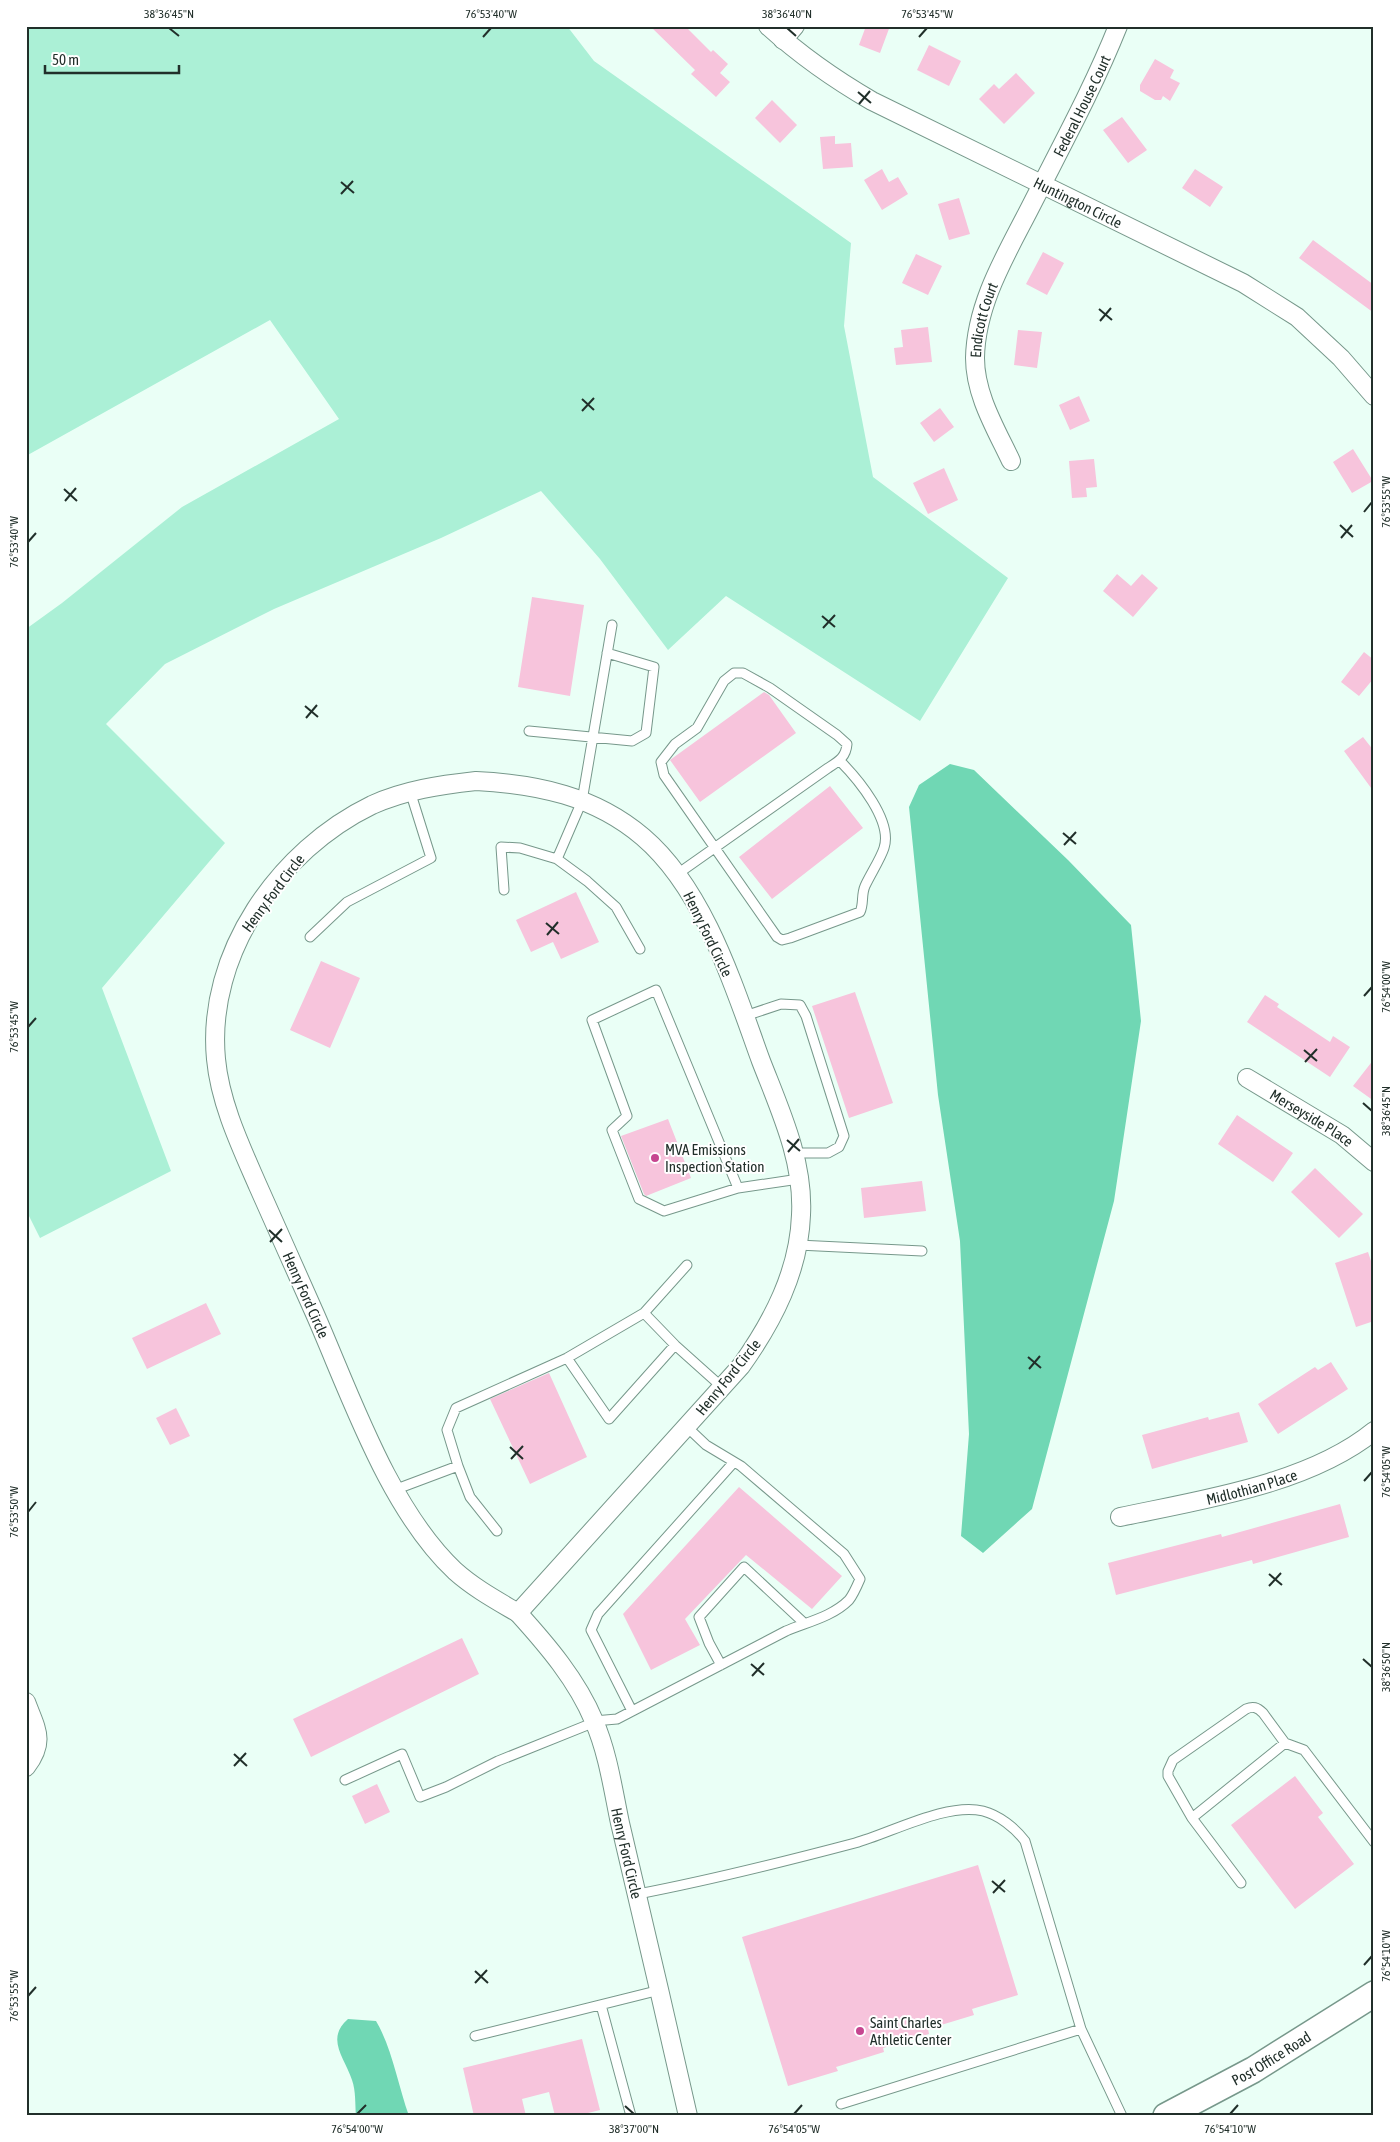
<svg xmlns="http://www.w3.org/2000/svg" width="1400" height="2142" viewBox="0 0 1400 2142" font-family="'Asap Condensed',sans-serif">
<style>
.green{fill:#abf0d6}
.water{fill:#70d7b4}
.building{fill:#f7c4dc}
.lines{fill:none;stroke-linecap:round;stroke-linejoin:round}
.lane-casing{stroke:#77988b;stroke-width:11}
.street-casing{stroke:#77988b;stroke-width:20}
.secondary-casing{stroke:#77988b;stroke-width:28}
.lane{stroke:#fff;stroke-width:9}
.street{stroke:#fff;stroke-width:18}
.secondary{stroke:#fff;stroke-width:25}
.ticks{fill:none;stroke:#212f2a;stroke-width:2}
.poi-dot{fill:#c64690;stroke:#fff;stroke-width:2}
.labels{text-anchor:middle;dominant-baseline:central;stroke-width:4;stroke-linejoin:round;paint-order:stroke}
.street-label{font-size:15px;fill:#212f2a;stroke:#fff}
.poi-label{font-size:15px;fill:#212f2a;stroke:#fff;text-anchor:start}
.neatline{fill:none;stroke:#212f2a;stroke-width:2}
.ticks-label{font-size:12px;text-anchor:middle;fill:#212f2a}
</style>
<rect width="100%" height="100%" fill="#eafff6"/>
<path class="green" d="M26 26H567L594 61 851 243 844 326 873 477 1008 578 920 721 726 596 668 650 600 559 541 491 441 538 274 609 165 664 106 724 225 843 102 988 171 1171 40 1238 26 1210V629L62 603 182 507 339 419 270 320 26 456Z"/>
<path class="water" d="M950 764 974 770 1068 860 1131 925 1141 1021 1114 1201 1032 1509 983 1553 961 1536 969 1434 960 1241 938 1095 909 807 919 785Z
M348 2019 376 2021C392 2048 398 2085 409 2116H356C355 2105 356 2091 352 2080 345 2058 325 2039 348 2019Z"/>
<path class="building" d="M650 26H685L711 52 713 50 728 64 720 73 730 82 716 97 691 74 695 70Z
M866 26H890L880 53 859 45Z
M929 45 961 61 949 86 917 70Z
M1155 59 1174 70 1170 78 1180 83 1170 101 1163 96 1161 100H1155L1140 91V85Z
M1016 73 1035 93 1004 124 979 99 994 84 999 89Z
M772 100 797 125 780 143 755 118Z
M1122 117 1147 150 1128 163 1103 130Z
M835 136V144L851 143 853 167 823 169 820 137Z
M882 169 889 182 898 177 908 194 882 210 864 180Z
M1195 169 1223 187 1210 207 1182 188Z
M959 198 970 234 949 240 938 204Z
M1313 240 1374 285V313L1299 258Z
M1043 252 1064 263 1047 295 1026 284Z
M916 254 942 266 928 295 902 283Z
M928 327 932 362 896 365 894 348 903 347 901 330Z
M1018 330 1042 332 1037 368 1014 365Z
M1079 396 1090 421 1070 430 1059 405Z
M940 408 954 427 934 442 920 423Z
M1353 449 1373 481 1352 493 1333 462Z
M1094 459 1097 487 1086 488 1087 497 1072 498 1069 461Z
M944 468 958 500 928 514 913 483Z
M1117 574 1131 586 1142 574 1158 588 1133 617 1103 591Z
M532 597 584 605 570 696 518 687Z
M1364 652 1374 660V678L1359 696 1341 682Z
M764 692 769 695 796 733 700 802 670 760Z
M1363 737 1374 751V792L1344 751Z
M830 786 863 828 772 899 739 857Z
M576 892 599 942 561 959 553 942 531 952 516 920Z
M321 961 360 978 330 1048 290 1030Z
M855 992 893 1103 849 1118 812 1006Z
M1265 995 1279 1004 1277 1007 1330 1042 1333 1036 1350 1047 1330 1077 1247 1022Z
M1374 1059V1101L1353 1086Z
M1237 1115 1293 1153 1273 1182 1218 1144Z
M668 1119 691 1178 646 1196 644 1194 621 1136Z
M1315 1168 1363 1214 1339 1238 1291 1192Z
M922 1181 926 1211 864 1218 861 1188Z
M1368 1252 1374 1270V1321L1356 1327 1335 1263Z
M206 1303 221 1334 147 1369 132 1338Z
M1331 1362 1348 1389 1278 1434 1258 1404 1315 1367 1318 1370Z
M549 1373 587 1457 530 1484 490 1399Z
M176 1408 190 1436 170 1445 156 1418Z
M1239 1412 1248 1442 1152 1469 1142 1435 1208 1417 1209 1420Z
M739 1487 842 1576 812 1609 746 1555 685 1619 700 1645 651 1670 623 1614Z
M1340 1504 1349 1537 1253 1564 1252 1560 1116 1595 1108 1563 1221 1534 1222 1537Z
M462 1638 479 1674 311 1757 293 1719Z
M1295 1776 1323 1813 1318 1817 1354 1864 1295 1909 1231 1825Z
M377 1784 390 1812 365 1824 352 1796Z
M978 1865 1018 1995 972 2009 974 2015 928 2029 929 2034 883 2048 884 2052 836 2067 838 2071 788 2086 742 1937Z
M582 2039 600 2110 576 2116H555L549 2092 522 2099 526 2116H474L463 2068Z"/>
<g class="lines">
<defs>
<path id="lane" d="M529 731 632 741 646 733 654 667 607 653
M557 859 582 801 612 625
M676 875 828 768C839 761 846 757 847 744L837 735 770 688 743 673H734L724 681 697 728 675 744 661 762 664 775 777 937 782 940 790 938 860 912C864 904 861 895 865 886 870 875 881 858 884 848 893 821 858 779 840 761
M504 890 501 847 520 848 557 859 587 881 616 907 640 949
M310 937 347 902 431 858 410 791
M745 1016 781 1004 800 1005 806 1016 844 1136 839 1147 828 1153H795
M738 1188 664 1211 639 1199 612 1130 627 1116 592 1020 656 990 738 1188 799 1179
M798 1245 922 1251
M644 1313 675 1345 723 1388
M567 1358 609 1419 675 1345
M458 1466 470 1497 497 1531
M394 1490 458 1466 447 1430 456 1408 567 1358 644 1313 687 1265
M721 1665 709 1643 699 1617 744 1567 804 1623
M632 1711 591 1630 598 1614 734 1462
M594 1721 617 1719 786 1631C807 1622 832 1617 849 1600 853 1595 857 1586 860 1579L844 1554 741 1466 706 1445 687 1427
M345 1780 402 1754 420 1797 446 1787 498 1761 595 1722
M1192 1818 1168 1776V1771L1173 1760 1246 1709C1253 1706 1257 1707 1263 1713L1285 1743
M1241 1883 1192 1818 1285 1743 1304 1750 1374 1842
M638 1894C711 1880 783 1862 855 1843 891 1833 947 1802 983 1811 999 1815 1015 1828 1025 1841L1081 2029 1122 2116
M601 2005 631 2116
M475 2036 660 1990
M841 2104 1081 2029"/>
<g id="street">
<path id="s1" d="M768 26C800 55 834 79 872 101L1243 283 1297 317 1341 358 1374 396"/>
<path d="M783 40 795 26"/>
<path id="s2" d="M1011 461C996 429 975 395 975 358 976 301 1009 250 1034 200 1063 143 1094 86 1118 26"/>
<path d="M476 781C537 784 595 796 643 837 705 890 734 987 761 1061 780 1110 804 1161 801 1215 799 1271 773 1321 741 1366L518 1613C496 1600 474 1588 455 1571 389 1509 351 1396 315 1314 296 1271 277 1229 258 1186 241 1147 220 1103 216 1059 206 954 279 850 372 805 405 790 440 785 476 781Z"/>
<path id="s3" d="M1247 1078 1342 1135 1374 1162"/>
<path id="s4" d="M1120 1517C1201 1500 1309 1484 1374 1431"/>
<path id="s5" d="M518 1613C547 1645 577 1680 594 1721 608 1753 613 1790 620 1823 643 1921 666 2018 688 2116"/>
<path d="M26 1702C36 1729 46 1741 26 1767"/>
</g>
<g id="secondary">
<path id="s6" d="M1166 2116 1253 2070 1374 1994"/>
</g>
</defs>
<use href="#lane" class="lane-casing"/>
<use href="#street" class="street-casing"/>
<use href="#secondary" class="secondary-casing"/>
<use href="#lane" class="lane"/>
<use href="#street" class="street"/>
<use href="#secondary" class="secondary"/>
</g>
<path class="ticks" d="M169 28 179 36M787 28 796 36M483 37 491 28M919 37 927 28M858 92 871 103M859 104 870 91M341 182 354 193M341 194 353 181M1099 309 1112 320M1100 321 1111 308M582 399 594 410M582 411 594 398M64 489 77 501M65 501 76 488M1364 512 1372 502M1340 525 1353 537M1341 538 1352 525M28 542 36 533M822 616 835 627M823 628 835 615M305 706 318 717M306 718 317 705M1063 833 1076 844M1064 845 1076 832M546 923 559 934M547 935 558 922M1364 996 1372 987M28 1027 36 1018M1304 1050 1317 1061M1305 1062 1317 1049M1363 1103 1372 1111M787 1140 800 1151M788 1152 799 1139M269 1230 282 1242M270 1242 282 1229M1028 1357 1041 1368M1029 1369 1040 1356M510 1447 523 1459M511 1459 523 1446M1364 1481 1372 1472M28 1512 36 1502M1269 1574 1282 1585M1269 1586 1281 1573M1363 1659 1372 1667M751 1664 764 1675M752 1676 764 1663M234 1754 247 1766M234 1766 246 1753M992 1881 1005 1892M993 1893 1005 1880M1364 1965 1372 1956M475 1971 488 1983M475 1983 487 1970M28 1996 36 1987M625 2106 634 2114M357 2114 366 2105M794 2114 802 2105M1230 2114 1238 2105"/>
<g class="poi-dot">
<circle cx="655" cy="1158" r="5"/>
<circle cx="860" cy="2031" r="5"/>
</g>
<g class="labels">
<g class="street-label">
<text stroke="none"><textPath href="#s2" startOffset="386">Federal House Court</textPath></text>
<text stroke="none"><textPath href="#s1" startOffset="358">Huntington Circle</textPath></text>
<text stroke="none"><textPath href="#s2" startOffset="149">Endicott Court</textPath></text>
<text transform="translate(273 893) rotate(-53)">Henry Ford Circle</text>
<text transform="translate(708 934) rotate(64)">Henry Ford Circle</text>
<text stroke="none"><textPath href="#s3" startOffset="76">Merseyside Place</textPath></text>
<text transform="translate(306 1295) rotate(66)">Henry Ford Circle</text>
<text transform="translate(728 1377) rotate(-51)">Henry Ford Circle</text>
<text stroke="none"><textPath href="#s4" startOffset="135">Midlothian Place</textPath></text>
<text stroke="none"><textPath href="#s5" startOffset="269">Henry Ford Circle</textPath></text>
<text stroke="none"><textPath href="#s6" startOffset="120">Post Office Road</textPath></text>
</g>
<g class="poi-label">
<text x="665" y="1149">MVA Emissions<tspan x="665" dy="17">Inspection Station</tspan></text>
<text x="870" y="2022">Saint Charles<tspan x="870" dy="17">Athletic Center</tspan></text>
</g>
</g>
<rect width="1400" height="2142" fill="none" stroke="#ffffff" stroke-width="55"/>
<path d="M45 65v8h134v-8" fill="none" stroke="#212f2a" stroke-width="2.5"/>
<text x="52" y="65" font-size="15" fill="#212f2a" stroke="#ffffff" stroke-width="4" paint-order="stroke">50 m</text>
<rect x="28" y="28" width="1344" height="2086" class="neatline"/>
<g class="ticks-label">
<text x="169" y="18">38°36'45"N</text>
<text x="491" y="18">76°53'40"W</text>
<text x="787" y="18">38°36'40"N</text>
<text x="927" y="18">76°53'45"W</text>
<text transform="translate(1386 502) rotate(-90)" y="4">76°53'55"W</text>
<text transform="translate(14 542) rotate(-90)" y="4">76°53'40"W</text>
<text transform="translate(1386 987) rotate(-90)" y="4">76°54'00"W</text>
<text transform="translate(14 1027) rotate(-90)" y="4">76°53'45"W</text>
<text transform="translate(1386 1111) rotate(-90)" y="4">38°36'45"N</text>
<text transform="translate(1386 1472) rotate(-90)" y="4">76°54'05"W</text>
<text transform="translate(14 1512) rotate(-90)" y="4">76°53'50"W</text>
<text transform="translate(1386 1667) rotate(-90)" y="4">38°36'50"N</text>
<text transform="translate(1386 1956) rotate(-90)" y="4">76°54'10"W</text>
<text transform="translate(14 1996) rotate(-90)" y="4">76°53'55"W</text>
<text x="357" y="2133">76°54'00"W</text>
<text x="634" y="2133">38°37'00"N</text>
<text x="794" y="2133">76°54'05"W</text>
<text x="1230" y="2133">76°54'10"W</text>
</g>
</svg>
